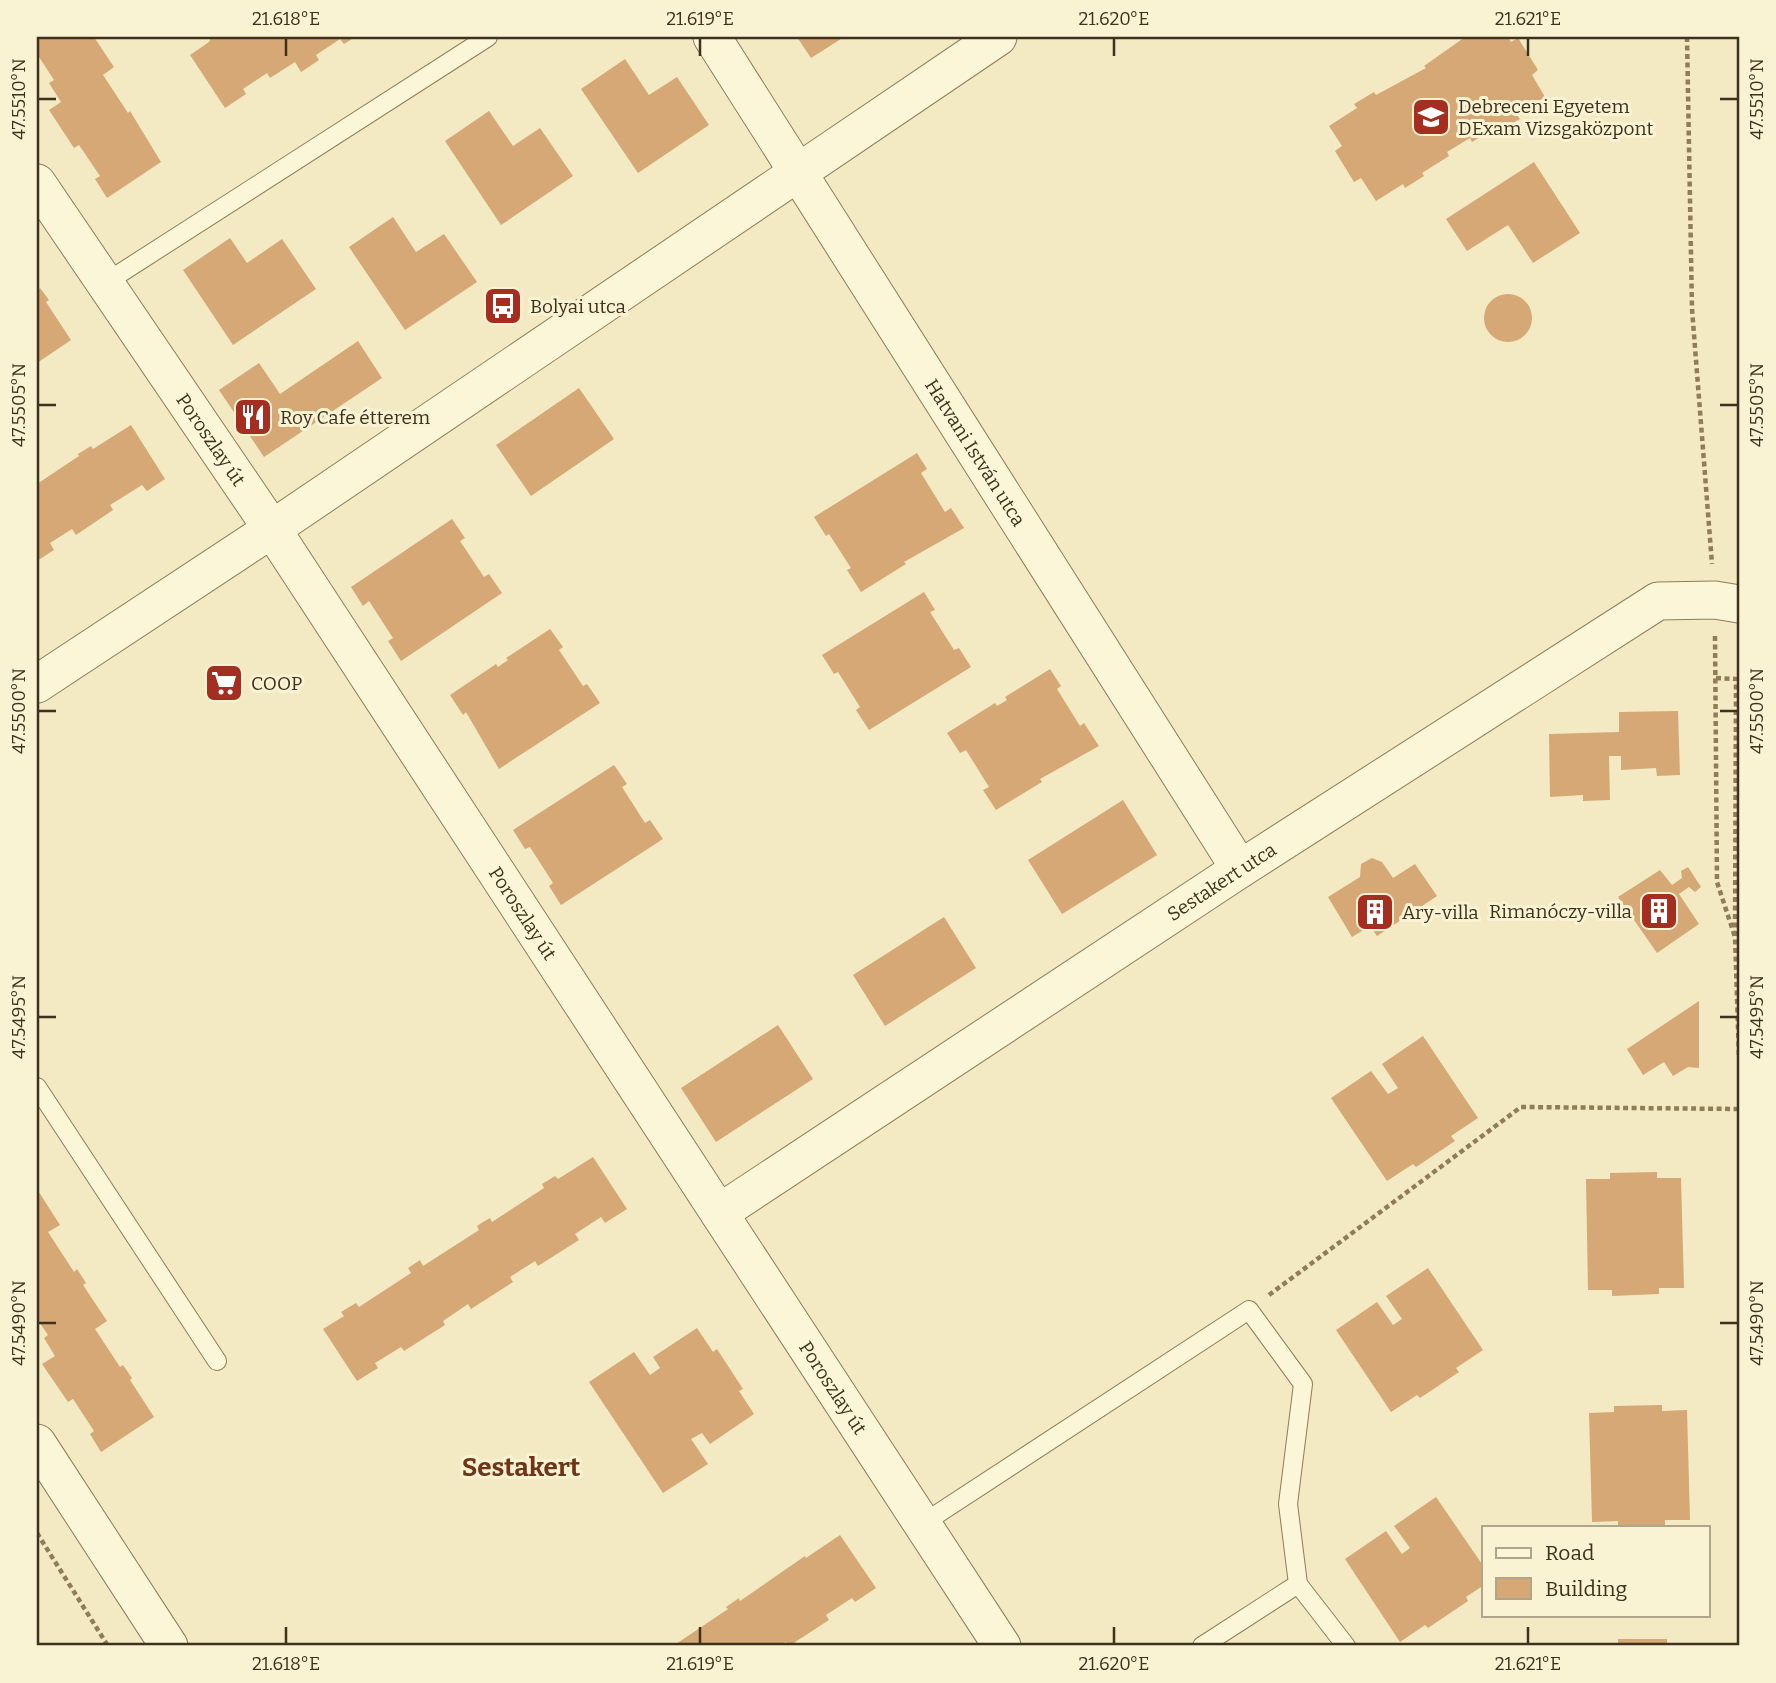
<svg xmlns="http://www.w3.org/2000/svg" width="1776" height="1683" viewBox="0 0 1776 1683" font-family="Bitter,serif">
<style>
.building{fill:#d5a875}
.lines{fill:none;stroke-linecap:round;stroke-linejoin:round}
.lane-casing{stroke:#907c57;stroke-width:20}
.street-casing{stroke:#907c57;stroke-width:39}
.path{stroke:#907c57;stroke-width:4.5;stroke-dasharray:5 3.5;stroke-linecap:butt}
.lane{stroke:#fcf6d8;stroke-width:18}
.street{stroke:#fcf6d8;stroke-width:37}
.ticks{fill:none;stroke:#3e311d;stroke-width:2.5}
.labels{text-anchor:middle;dominant-baseline:central;stroke-width:6;stroke-linejoin:round;paint-order:stroke}
.poi-label{font-size:19px;fill:#3e311d;stroke:#f9f3d4;text-anchor:start}
.street-label{font-size:19px;fill:#3e311d;stroke:#f9f3d4}
.district-label{font-size:26px;font-weight:bold;fill:#703417;stroke:#f9f3d4}
.neatline{fill:none;stroke:#3e311d;stroke-width:2.5}
.ticks-label{font-size:18px;text-anchor:middle;fill:#3e311d}
</style>
<rect width="100%" height="100%" fill="#f3eac3"/>
<path class="building" d="M37 37H94L114 67 103 75 128 113 130 111 161 162 107 198 95 179 100 176 79 145 74 148 49 110 61 102 49 83 54 80 37 54Z
M211 37H355L344 44 340 39 316 55 319 60 301 72 295 62 270 78 267 73 243 89 246 94 225 108 190 55 209 42Z
M797 37H844L811 58Z
M1465 37H1508L1511 42 1518 38 1538 70 1532 75 1545 97 1517 115 1520 119 1500 130 1498 126 1472 142 1470 138 1447 152 1449 156 1422 173 1424 176 1405 188 1403 184 1376 201 1361 178 1354 182 1335 151 1342 146 1329 126 1357 108 1354 104 1374 92 1376 95 1426 68 1424 66Z
M625 59 649 95 677 77 709 125 638 173 581 89Z
M489 111 513 146 540 128 573 176 501 225 445 141Z
M1534 162 1580 233 1533 263 1508 225 1467 251 1446 219Z
M393 217 416 252 444 234 477 282 405 330 349 247Z
M230 238 247 263 282 239 316 289 233 345 183 270Z
M40 288 49 300 46 302 71 340 37 363V291Z
M1484 318a24 24 0 1 1 48 0a24 24 0 1 1-48 0Z
M358 341 382 378 264 457 219 390 259 363 280 394Z
M579 388 614 439 531 496 496 445Z
M131 425 165 479 147 491 142 485 110 505 113 510 76 535 72 529 50 543 54 550 37 561V484L79 456 78 454 91 446 93 449Z
M917 453 927 469 921 473 945 512 951 508 964 528 904 562 906 564 861 592 847 570 851 568 829 534 826 536 814 517Z
M452 519 465 538 460 541 484 577 489 574 502 593 401 661 388 641 393 638 369 601 363 606 351 587Z
M924 592 935 610 930 612 954 650 959 648 971 667 869 730 856 710 860 707 838 672 834 674 822 655Z
M550 629 563 647 559 650 583 686 587 684 600 703 499 769 466 712 463 715 450 695 496 664 498 667 508 660 506 658Z
M1050 669 1061 686 1057 689 1080 726 1084 723 1099 746 1040 779 1042 782 996 810 983 790 989 787 966 750 960 753 947 733 995 703 997 706 1007 700 1005 697Z
M1678 711 1680 775 1657 776 1656 768 1621 770V756H1609L1610 800 1583 801V795L1550 797 1549 734 1619 732V712Z
M614 765 627 784 622 787 645 823 650 820 663 839 561 905 549 886 553 883 530 847 525 849 513 830Z
M1123 800 1157 855 1062 914 1028 860Z
M1372 858 1382 862 1393 878 1415 864 1437 896 1377 936 1370 926 1352 937 1328 897 1360 877 1361 864Z
M1688 867 1701 887 1695 892 1689 887 1679 894 1699 924 1657 953 1618 897 1660 870 1672 885 1682 878 1681 871Z
M944 917 976 968 885 1026 853 975Z
M1699 1001V1068L1688 1067 1673 1076 1664 1062 1643 1075 1627 1049Z
M778 1025 813 1079 716 1142 681 1088Z
M1423 1036 1478 1118 1451 1136 1455 1141 1416 1167 1413 1164 1387 1181 1331 1098 1371 1071 1388 1094 1398 1088 1382 1064Z
M593 1157 627 1209 605 1223 601 1217 575 1234 579 1240 538 1266 535 1261 510 1277 513 1282 471 1309 468 1304 443 1321 445 1325 404 1351 401 1347 375 1363 378 1368 357 1381 323 1329 344 1316 341 1312 356 1303 359 1307 411 1273 408 1268 420 1260 423 1266 479 1230 477 1226 483 1222 490 1218 492 1222 544 1188 542 1184 555 1176 558 1179Z
M1657 1172V1178H1681L1684 1288H1659V1294L1612 1296V1290H1588L1586 1179H1610V1173Z
M37 1189 60 1225 48 1232 74 1272 77 1269 86 1283 83 1285 107 1321 95 1329 120 1367 123 1365 132 1378 130 1380 154 1417 101 1452 90 1434 94 1431 73 1399 68 1402 42 1364 55 1356 44 1338 48 1335 37 1319Z
M1428 1268 1483 1350 1456 1368 1459 1372 1420 1398 1417 1395 1391 1412 1336 1330 1377 1302 1393 1325 1402 1319 1386 1296Z
M697 1328 713 1352 717 1349 743 1389 739 1391 754 1414 710 1444 702 1433 691 1439 708 1464 663 1493 589 1382 634 1352 650 1375 660 1368 653 1357Z
M1662 1405V1411L1687 1410 1690 1520H1665V1527H1618V1521L1592 1522 1589 1413 1614 1412V1406Z
M1436 1497 1484 1567V1585L1466 1597 1468 1601 1428 1628 1425 1625 1400 1642 1345 1559 1386 1531 1402 1554 1410 1548 1394 1526Z
M840 1535 876 1588 855 1602 852 1598 826 1615 829 1620 789 1646 786 1642 779 1646H673L728 1609 726 1607 739 1598 740 1601 805 1556 806 1558Z
M1618 1639H1667V1646H1618Z"/>
<g class="lines">
<defs>
<path id="lane" d="M105 283 488 37
M37 1087 217 1361
M922 1524 1249 1310 1303 1384 1288 1504 1298 1584 1202 1646
M1298 1584 1346 1646"/>
<g id="street">
<path id="s1" d="M712 37 1240 869"/>
<path id="s2" d="M37 183 272 529 1002 1646"/>
<path d="M37 684 272 529 998 37"/>
<path id="s3" d="M719 1213 1240 869 1658 601 1715 600 1739 604"/>
<path d="M37 1443 169 1646"/>
</g>
</defs>
<use href="#lane" class="lane-casing"/>
<use href="#street" class="street-casing"/>
<path class="path" d="M1687 37 1692 309 1712 564
M1715 636 1717 882 1735 937
M1716 678 1736 679 1735 937 1739 1058
M1269 1295 1521 1107 1739 1109
M37 1533 108 1646"/>
<use href="#lane" class="lane"/>
<use href="#street" class="street"/>
</g>
<path class="ticks" d="M286 38V56M700 38V56M1114 38V56M1528 38V56M38 99H56M1720 99H1738M38 405H56M1720 405H1738M38 711H56M1720 711H1738M38 1017H56M1720 1017H1738M38 1323H56M1720 1323H1738M286 1627V1644M700 1627V1644M1114 1627V1644M1528 1627V1644"/>
<defs>
<symbol id="university-square" viewBox="-11 -11 22 22"><rect x="-9" y="-9" width="18" height="18" rx="4" fill="#a62e20" stroke="#f9f3d4"/><path d="M0-5L7-2L0 1L-7-2ZM-4 1L0 2.5L4 1V4Q0 6-4 4Z" fill="#fff"/></symbol>
<symbol id="bus-square" viewBox="-11 -11 22 22"><rect x="-9" y="-9" width="18" height="18" rx="4" fill="#a62e20" stroke="#f9f3d4"/><path d="M-5-6H5V4H4V6H2V4H-2V6H-4V4H-5ZM-3.5-4V0h7V-4ZM-3.5 1.2v1.5H-2V1.2ZM2 1.2v1.5H3.5V1.2Z" fill="#fff"/></symbol>
<symbol id="restaurant-square" viewBox="-11 -11 22 22"><rect x="-9" y="-9" width="18" height="18" rx="4" fill="#a62e20" stroke="#f9f3d4"/><path d="M-5-6h1v4h1v-4h1v4h1v-4h1v5L-1.5 .5V6h-2V.5L-5-1ZM5-6V6H3V1.5H1.5Q1.5-4 5-6Z" fill="#fff"/></symbol>
<symbol id="supermarket-square" viewBox="-11 -11 22 22"><rect x="-9" y="-9" width="18" height="18" rx="4" fill="#a62e20" stroke="#f9f3d4"/><path d="M-6-5.5h2.5l.6 2H6L4.5 2H-2.5L-4.4-4H-6ZM-1.5 3.2a1.3 1.3 0 1 0 .1 0ZM3 3.2a1.3 1.3 0 1 0 .1 0Z" fill="#fff"/></symbol>
<symbol id="building-square" viewBox="-11 -11 22 22"><rect x="-9" y="-9" width="18" height="18" rx="4" fill="#a62e20" stroke="#f9f3d4"/><path d="M-4-6H4V6H1V3H-1V6H-4ZM-2.5-4.3h1.7v1.8h-1.7ZM.8-4.3h1.7v1.8H.8ZM-2.5-1h1.7V.8h-1.7ZM.8-1h1.7V.8H.8Z" fill="#fff"/></symbol>
</defs>
<g fill-rule="evenodd">
<use href="#university-square" x="1409" y="95" width="44" height="44"/>
<use href="#bus-square" x="481" y="284" width="44" height="44"/>
<use href="#restaurant-square" x="231" y="395" width="44" height="44"/>
<use href="#supermarket-square" x="202" y="661" width="44" height="44"/>
<use href="#building-square" x="1637" y="889" width="44" height="44"/>
<use href="#building-square" x="1353" y="890" width="44" height="44"/>
</g>
<g class="labels">
<g class="poi-label">
<text x="1458" y="106">Debreceni Egyetem<tspan x="1458" dy="22">DExam Vizsgaközpont</tspan></text>
<text x="530" y="306">Bolyai utca</text>
<text x="280" y="417">Roy Cafe étterem</text>
<text x="251" y="683">COOP</text>
<text x="1632" y="911" text-anchor="end">Rimanóczy-villa</text>
<text x="1402" y="912">Ary-villa</text>
</g>
<g class="street-label">
<text stroke="none"><textPath href="#s2" startOffset="310">Poroszlay út</textPath></text>
<text stroke="none"><textPath href="#s1" startOffset="492">Hatvani István utca</textPath></text>
<text stroke="none"><textPath href="#s3" startOffset="602">Sestakert utca</textPath></text>
<text stroke="none"><textPath href="#s2" startOffset="877">Poroszlay út</textPath></text>
<text stroke="none"><textPath href="#s2" startOffset="1444">Poroszlay út</textPath></text>
</g>
<g class="district-label">
<text x="521" y="1467">Sestakert</text>
</g>
</g>
<rect width="1776" height="1683" fill="none" stroke="#f9f3d4" stroke-width="77"/>
<rect x="1482" y="1526" width="228" height="91" fill="#f9f3d4" stroke="#aea58b" stroke-width="2"/>
<rect x="1496" y="1548" width="35" height="10" fill="#fcf6d8" stroke="#aea58b" stroke-width="2"/>
<text x="1545" y="1560" font-size="21" fill="#3e311d">Road</text>
<rect x="1496" y="1578" width="35" height="21" fill="#d5a875" stroke="#aea58b" stroke-width="2"/>
<text x="1545" y="1596" font-size="21" fill="#3e311d">Building</text>
<rect x="38" y="38" width="1700" height="1606" class="neatline"/>
<g class="ticks-label">
<text x="286" y="25">21.618°E</text>
<text x="700" y="25">21.619°E</text>
<text x="1114" y="25">21.620°E</text>
<text x="1528" y="25">21.621°E</text>
<text transform="translate(19 99) rotate(-90)" y="6">47.5510°N</text>
<text transform="translate(1757 99) rotate(-90)" y="6">47.5510°N</text>
<text transform="translate(19 405) rotate(-90)" y="6">47.5505°N</text>
<text transform="translate(1757 405) rotate(-90)" y="6">47.5505°N</text>
<text transform="translate(19 711) rotate(-90)" y="6">47.5500°N</text>
<text transform="translate(1757 711) rotate(-90)" y="6">47.5500°N</text>
<text transform="translate(19 1017) rotate(-90)" y="6">47.5495°N</text>
<text transform="translate(1757 1017) rotate(-90)" y="6">47.5495°N</text>
<text transform="translate(19 1323) rotate(-90)" y="6">47.5490°N</text>
<text transform="translate(1757 1323) rotate(-90)" y="6">47.5490°N</text>
<text x="286" y="1670">21.618°E</text>
<text x="700" y="1670">21.619°E</text>
<text x="1114" y="1670">21.620°E</text>
<text x="1528" y="1670">21.621°E</text>
</g>
</svg>
